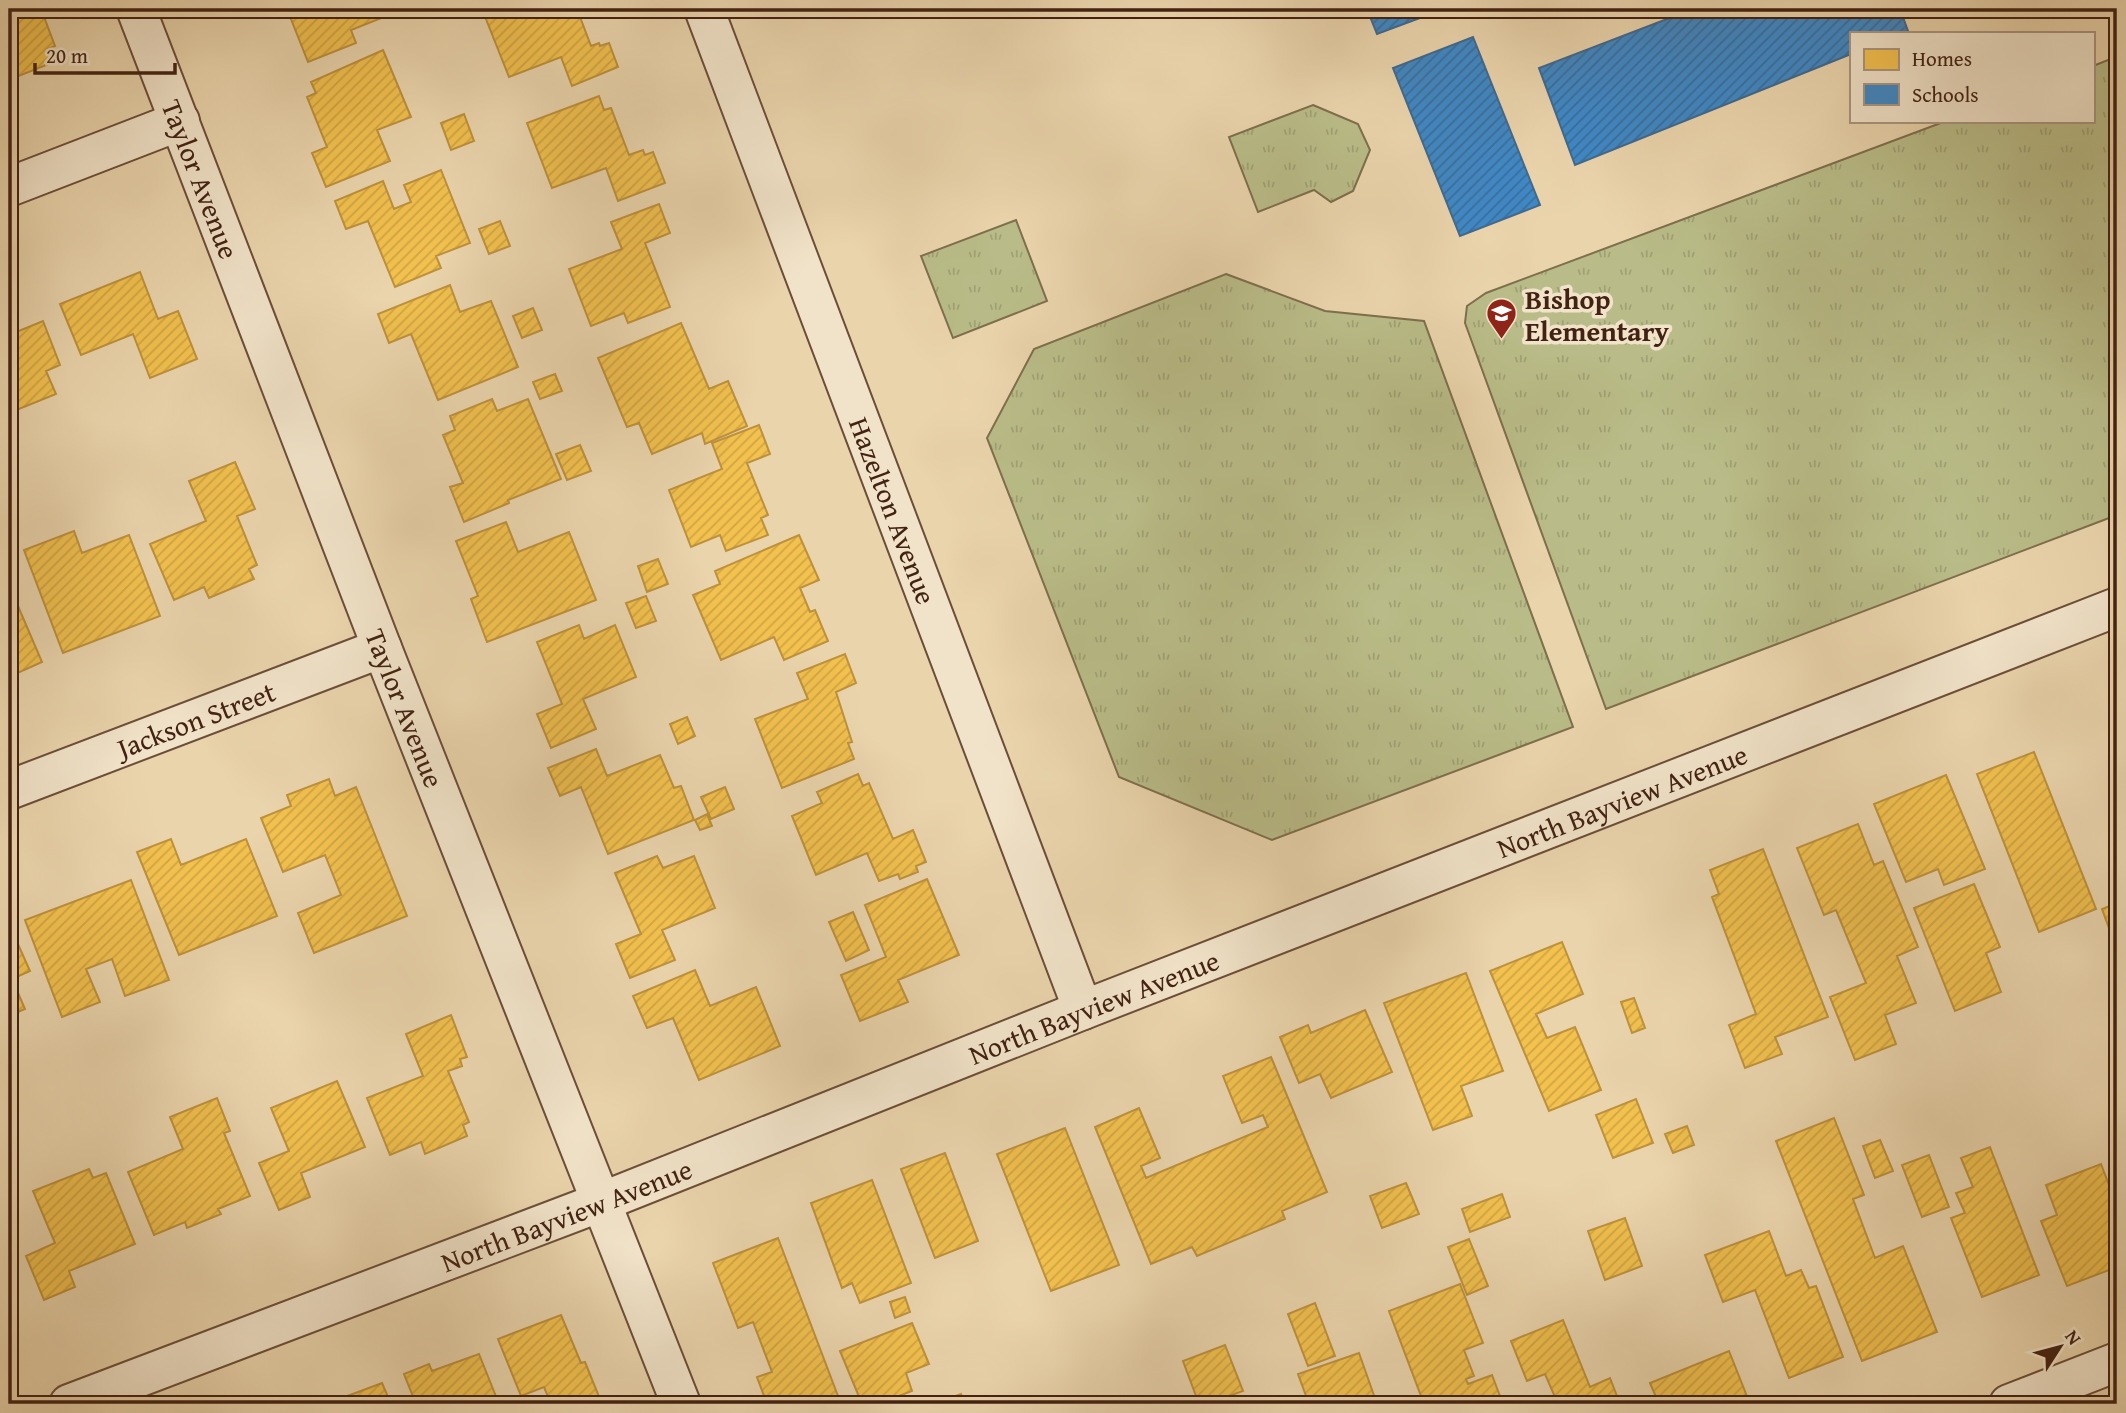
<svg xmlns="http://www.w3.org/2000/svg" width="2126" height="1413" viewBox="0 0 2126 1413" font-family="'Gentium Book Plus',serif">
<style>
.park{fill:url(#park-tufts);stroke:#7e6f4d;stroke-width:2}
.homes{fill:url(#homes-hatch);stroke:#bd913c;stroke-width:2}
.schools{fill:url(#schools-hatch);stroke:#40698f;stroke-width:2}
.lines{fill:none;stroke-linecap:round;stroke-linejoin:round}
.minor-casing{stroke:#6c4e38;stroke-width:42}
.minor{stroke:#f1e3c9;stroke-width:38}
.labels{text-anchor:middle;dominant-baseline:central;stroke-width:7;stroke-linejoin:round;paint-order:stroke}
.street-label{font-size:28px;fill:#422212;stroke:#f1e3c9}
.poi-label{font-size:28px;font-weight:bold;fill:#422212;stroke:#f1e3c9;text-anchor:start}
</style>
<defs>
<pattern id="park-tufts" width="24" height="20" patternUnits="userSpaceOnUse" patternTransform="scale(1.75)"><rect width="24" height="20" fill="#b9bc88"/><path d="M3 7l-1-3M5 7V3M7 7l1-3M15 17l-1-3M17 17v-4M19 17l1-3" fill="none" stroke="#a0a174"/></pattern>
<pattern id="homes-hatch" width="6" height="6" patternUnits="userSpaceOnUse" patternTransform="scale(1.75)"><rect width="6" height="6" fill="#f2c14e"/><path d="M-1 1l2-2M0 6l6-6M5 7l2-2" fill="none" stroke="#d1a643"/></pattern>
<pattern id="schools-hatch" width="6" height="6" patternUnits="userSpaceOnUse" patternTransform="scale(1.75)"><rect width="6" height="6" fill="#3f88c5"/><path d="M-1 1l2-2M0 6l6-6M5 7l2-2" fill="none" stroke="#366f9f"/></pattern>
</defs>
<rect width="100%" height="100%" fill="#ead4ac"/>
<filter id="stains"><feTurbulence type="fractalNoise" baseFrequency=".00286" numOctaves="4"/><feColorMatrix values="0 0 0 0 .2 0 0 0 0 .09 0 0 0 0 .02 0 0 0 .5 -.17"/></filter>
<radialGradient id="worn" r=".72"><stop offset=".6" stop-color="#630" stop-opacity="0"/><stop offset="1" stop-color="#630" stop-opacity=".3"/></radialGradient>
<path class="park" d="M2113 58 2117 67V515L1606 709 1465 323 1467 306 1486 293 1946 121H2093V66Z
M1313 105 1358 124 1370 150 1353 191 1331 202 1314 190 1258 212 1229 137Z
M1016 220 1047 301 953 338 921 256Z
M1226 274 1325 311 1424 321 1573 727 1272 840 1119 777 987 438 1034 349Z"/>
<path class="homes" d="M9 9H41L55 46 48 49 54 62 11 79 9 74Z
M287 9H381L384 17 351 30 356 43 308 62Z
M482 9H577L591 46 599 43 600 46 609 43 618 67 572 86 561 57 509 77Z
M383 50 411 117 377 130 390 161 326 187 312 153 327 147 307 97 316 93 311 82Z
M599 96 604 110 611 108 629 155 643 150 645 155 653 152 665 183 618 201 606 168 552 188 527 123Z
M464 114 474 141 451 150 441 123Z
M441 170 470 243 436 256 441 268 395 287 368 221 346 229 335 201 383 181 394 209 411 202 404 185Z
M659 204 670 233 645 243 670 307 628 323 624 313 591 326 569 269 622 249 611 222Z
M500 221 510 246 489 254 479 229Z
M140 272 158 319 178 311 197 359 150 378 133 334 81 355 60 304Z
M450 285 460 312 491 301 518 367 438 400 411 334 389 343 378 314Z
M533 308 542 330 522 338 513 316Z
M43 321 60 365 46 371 56 394 9 413V335Z
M681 323 709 389 728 381 747 426 705 444 702 433 652 454 639 423 627 427 598 358Z
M555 374 562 391 540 399 533 382Z
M492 399 497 411 528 399 561 479 508 500 509 503 464 522 450 487 463 483 443 435 455 430 450 416Z
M759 425 770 454 747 463 768 515 761 518 768 535 726 551 720 535 691 547 669 490 722 469 712 443Z
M580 445 591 471 567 480 556 454Z
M235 462 255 509 237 516 257 565 249 569 254 579 209 598 204 587 174 600 150 544 206 521 189 481Z
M506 522 518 552 569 532 596 600 487 642 471 599 478 596 456 541Z
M74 531 82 553 129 535 160 616 63 653 24 550Z
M799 535 819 580 800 588 810 612 815 610 828 641 784 660 774 637 721 660 693 595 720 584 715 571Z
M658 559 668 584 647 592 638 566Z
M9 585 42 662 11 676 9 670Z
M646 596 656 621 636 628 626 603Z
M579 625 584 639 615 625 636 677 583 699 596 729 551 748 537 714 562 704 537 642Z
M845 654 856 683 836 692 852 742 848 743 854 759 782 788 755 719 808 699 797 673Z
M687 717 695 736 678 744 670 724Z
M596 749 607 776 660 755 674 788 681 786 694 820 608 854 581 787 560 796 548 768Z
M2034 752 2096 909 2039 932 1977 774Z
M858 774 863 786 869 783 893 839 913 830 926 862 916 866 918 872 900 879 898 874 879 881 867 853 816 875 792 816 822 803 817 792Z
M1946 775 1985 869 1944 885 1938 869 1906 882 1874 804Z
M329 779 335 796 356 787 407 916 314 953 298 913 341 895 325 855 283 872 261 818 291 806 287 795Z
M725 787 734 809 711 819 701 797Z
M707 814 712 826 700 830 695 820Z
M1858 824 1874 865 1883 861 1918 947 1897 956 1916 1003 1885 1015 1896 1044 1855 1060 1830 997 1866 983 1836 910 1824 915 1797 848Z
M171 839 181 865 246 839 277 916 179 955 137 852Z
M1763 849 1828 1017 1775 1037 1782 1054 1745 1068 1729 1025 1756 1014 1712 897 1719 894 1710 870Z
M657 856 663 868 694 856 715 908 662 930 675 960 630 978 616 944 641 934 615 873Z
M927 879 959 955 898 980 908 1002 860 1021 841 975 886 957 865 905Z
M131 880 169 980 125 996 112 959 86 969 100 1002 62 1017 25 920Z
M1974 884 2000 947 1986 953 2001 992 1955 1011 1914 908Z
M2117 903V937L2113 939 2102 909Z
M853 912 869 950 846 961 829 922Z
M9 924 30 971 12 979 25 1009 9 1016Z
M1562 942 1583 994 1536 1014 1547 1038 1575 1027 1601 1090 1549 1111 1490 971Z
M695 970 710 1006 756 987 780 1046 699 1080 673 1018 647 1028 633 996Z
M1466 973 1503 1071 1461 1086 1472 1116 1433 1130 1384 1003Z
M1634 998 1645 1028 1632 1033 1621 1002Z
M1365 1010 1392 1072 1331 1098 1320 1074 1299 1083 1280 1037 1308 1025 1311 1033Z
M451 1015 467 1057 460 1059 462 1066 448 1071 469 1122 463 1125 467 1136 425 1154 421 1142 390 1155 367 1098 423 1076 406 1034Z
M1271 1057 1327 1192 1282 1211 1285 1219 1197 1256 1192 1247 1151 1264 1095 1127 1139 1108 1160 1158 1141 1166 1146 1178 1268 1127 1263 1115 1242 1123 1223 1076Z
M337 1081 365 1147 301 1173 310 1197 279 1210 259 1163 289 1151 271 1108Z
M217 1098 230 1131 224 1133 250 1196 218 1209 221 1214 187 1228 185 1222 154 1235 128 1172 183 1149 170 1117Z
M1636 1099 1653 1143 1613 1158 1596 1115Z
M1834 1118 1864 1195 1853 1199 1875 1258 1903 1246 1937 1332 1862 1361 1776 1141Z
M1687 1126 1694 1145 1673 1153 1665 1134Z
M1065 1128 1119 1265 1051 1291 997 1154Z
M1880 1140 1893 1171 1875 1178 1863 1146Z
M1990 1147 2039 1275 1982 1297 1951 1218 1965 1213 1956 1193 1973 1187 1961 1158Z
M945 1153 978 1241 935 1258 901 1169Z
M1929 1155 1949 1207 1922 1217 1902 1165Z
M2101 1164 2117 1206V1234L2109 1237 2117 1267 2067 1286 2041 1221 2057 1215 2046 1185Z
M89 1169 93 1178 106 1173 135 1244 69 1271 75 1287 44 1300 26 1256 55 1243 33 1191Z
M872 1180 911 1283 860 1303 852 1283 842 1288 811 1203Z
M1406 1183 1419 1214 1382 1228 1370 1196Z
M1502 1194 1510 1217 1470 1232 1462 1209Z
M1625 1218 1642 1266 1605 1280 1588 1231Z
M1769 1231 1786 1276 1801 1270 1809 1288 1816 1286 1843 1357 1789 1378 1755 1290 1723 1302 1705 1255Z
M778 1238 841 1404H767L757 1377 772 1372 753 1322 738 1328 713 1263Z
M1469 1239 1488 1286 1467 1295 1448 1247Z
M1460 1284 1483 1343 1464 1350 1474 1376 1466 1379 1468 1384 1492 1375 1503 1404H1424L1389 1311Z
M905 1297 910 1312 895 1318 890 1302Z
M1315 1303 1335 1356 1308 1366 1288 1314Z
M561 1315 581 1363 585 1362 602 1404H551L544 1387 521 1396 498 1339Z
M1563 1320 1590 1387 1610 1378 1620 1404H1558L1545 1374 1527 1381 1511 1341Z
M912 1323 929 1364 906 1373 912 1391 878 1404H862L840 1351Z
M1225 1345 1243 1391 1207 1404H1199L1183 1361Z
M1729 1351 1750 1404H1659L1650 1383Z
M1359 1353 1377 1404H1309L1298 1374Z
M479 1354 499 1404H416L404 1374 429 1364 432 1371Z
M382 1383 391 1404H326Z
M961 1394 965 1404H934Z"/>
<path class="schools" d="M1367 9H1444L1377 34Z
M1693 9H1900L1908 31 1903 33H1851V54L1575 165 1539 68Z
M1473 37 1540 205 1460 236 1393 68Z"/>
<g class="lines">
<defs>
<g id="minor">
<path id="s1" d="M136 9 382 648 681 1404"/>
<path id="s2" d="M704 9 1083 1010"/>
<path d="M9 187 180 121"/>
<path id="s3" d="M9 790 382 648"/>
<path id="s4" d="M69 1404 601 1202 1083 1010 2117 607"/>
<path d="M2009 1404 2117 1362"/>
</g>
</defs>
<use href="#minor" class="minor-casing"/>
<use href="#minor" class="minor"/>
</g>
<defs>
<symbol id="school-pin" viewBox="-11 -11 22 30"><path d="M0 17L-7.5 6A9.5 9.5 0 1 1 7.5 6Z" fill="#8f2418" stroke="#f1e3c9"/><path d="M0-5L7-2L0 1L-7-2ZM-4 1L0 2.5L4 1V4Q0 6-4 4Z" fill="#fff"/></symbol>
</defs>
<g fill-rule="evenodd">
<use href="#school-pin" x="1484" y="296" width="35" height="47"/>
</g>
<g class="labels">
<g class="street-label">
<text stroke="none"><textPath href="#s1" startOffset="182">Taylor Avenue</textPath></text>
<text stroke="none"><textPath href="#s2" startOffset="536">Hazelton Avenue</textPath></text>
<text stroke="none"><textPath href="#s1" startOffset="749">Taylor Avenue</textPath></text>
<text stroke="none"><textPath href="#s3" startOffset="200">Jackson Street</textPath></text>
<text stroke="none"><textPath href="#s4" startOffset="1666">North Bayview Avenue</textPath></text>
<text stroke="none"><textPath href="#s4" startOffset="1099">North Bayview Avenue</textPath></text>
<text stroke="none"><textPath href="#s4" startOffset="532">North Bayview Avenue</textPath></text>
</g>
<g class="poi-label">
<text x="1525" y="298">Bishop<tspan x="1525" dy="32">Elementary</tspan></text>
</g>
</g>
<rect width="2126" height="1413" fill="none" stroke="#ead4ac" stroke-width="35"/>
<rect x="10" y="10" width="2105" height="1392" fill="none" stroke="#422212" stroke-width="3.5"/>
<rect x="18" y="18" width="2091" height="1378" fill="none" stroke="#422212" stroke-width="2"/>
<rect x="1850" y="32" width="245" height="91" fill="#f1e3c9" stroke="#ab9680" stroke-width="2"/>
<rect x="1864" y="49" width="35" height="21" fill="#f2c14e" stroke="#ab9680" stroke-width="2"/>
<text x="1912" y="66" font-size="21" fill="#422212">Homes</text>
<rect x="1864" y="84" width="35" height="21" fill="#3f88c5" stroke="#ab9680" stroke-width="2"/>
<text x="1912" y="102" font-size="21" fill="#422212">Schools</text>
<g transform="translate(2060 1347) rotate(54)" stroke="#f1e3c9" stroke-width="5" paint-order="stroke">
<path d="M0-5L12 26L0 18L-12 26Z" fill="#422212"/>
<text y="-10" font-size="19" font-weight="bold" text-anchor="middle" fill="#422212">N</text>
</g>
<path d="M35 63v10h140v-10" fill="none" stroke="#422212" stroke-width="3.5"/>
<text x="46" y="63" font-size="21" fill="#422212" stroke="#f1e3c9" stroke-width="5" paint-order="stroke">20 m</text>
<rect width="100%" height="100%" filter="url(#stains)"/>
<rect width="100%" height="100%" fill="url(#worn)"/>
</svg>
